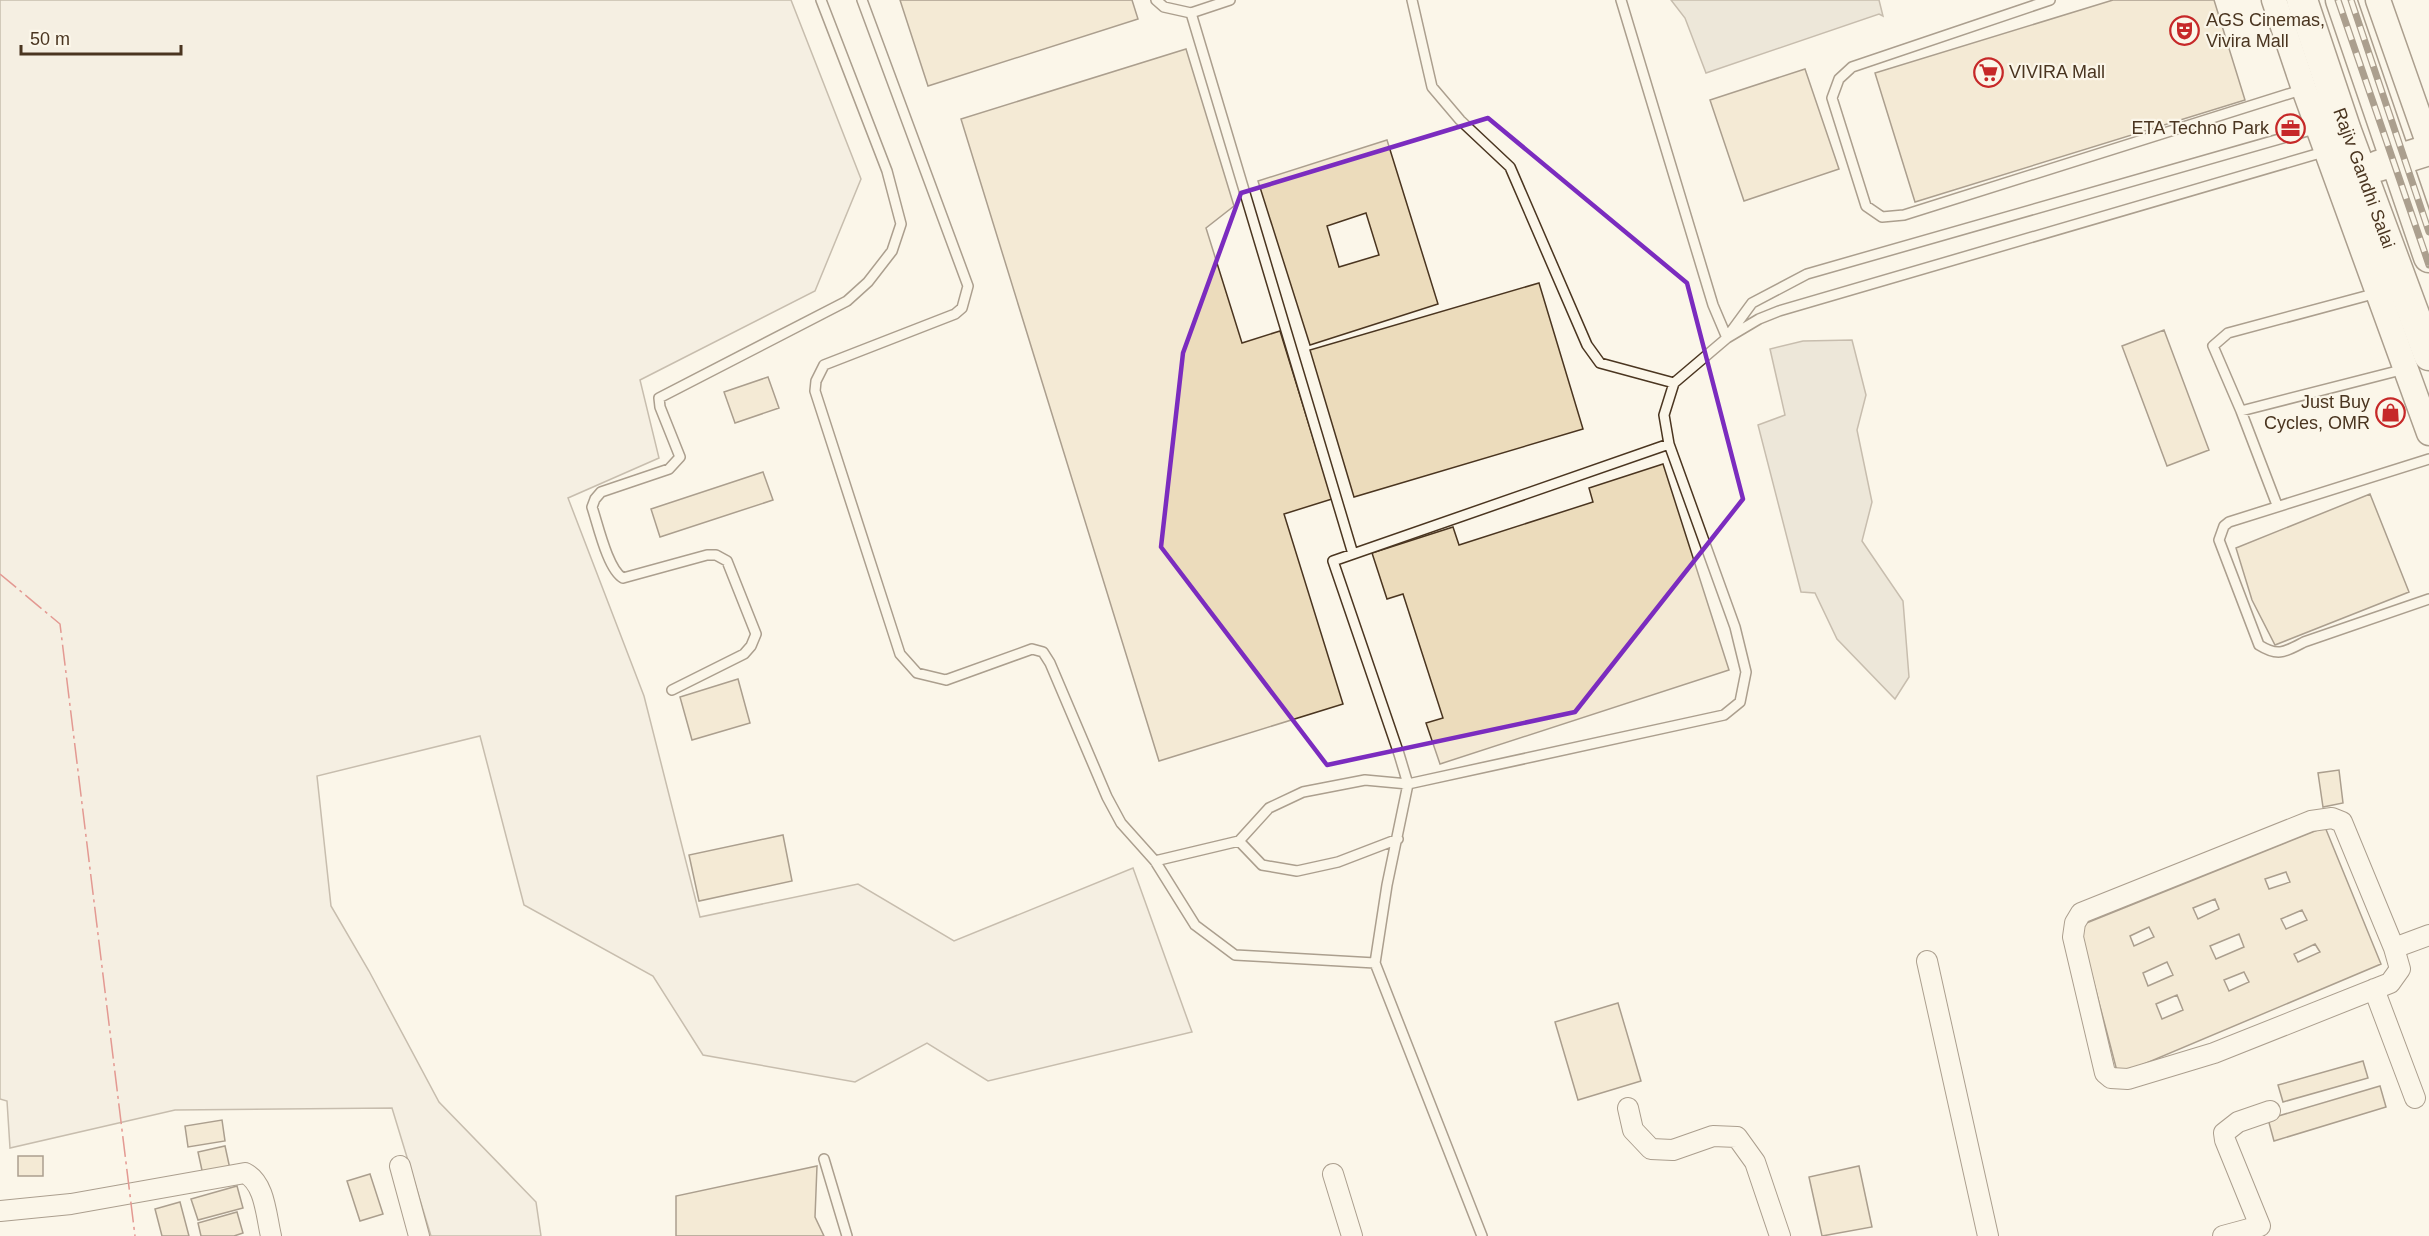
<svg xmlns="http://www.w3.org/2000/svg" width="2429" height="1236" viewBox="0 0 2429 1236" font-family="Arial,sans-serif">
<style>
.green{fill:#ede6d9;stroke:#887966;stroke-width:1.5}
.water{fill:#dcd4c6;stroke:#887966;stroke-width:1.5}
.building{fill:#ecdcbc;stroke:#4a3520;stroke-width:1.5;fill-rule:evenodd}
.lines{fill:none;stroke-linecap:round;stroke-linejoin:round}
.service-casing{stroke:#4a3520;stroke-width:12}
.minor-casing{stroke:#4a3520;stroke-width:22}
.tertiary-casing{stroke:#4a3520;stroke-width:27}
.primary-casing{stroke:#4a3520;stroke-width:33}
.service{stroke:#fbf6e9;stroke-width:9}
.minor{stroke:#fbf6e9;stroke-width:20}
.tertiary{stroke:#fbf6e9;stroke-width:24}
.primary{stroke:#fbf6e9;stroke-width:30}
.rail-casing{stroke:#4a3520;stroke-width:7}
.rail{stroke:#fbf6e9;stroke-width:4.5;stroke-dasharray:14;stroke-linecap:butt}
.power{stroke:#c62828;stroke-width:1.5;stroke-dasharray:21 4.5 3 4.5;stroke-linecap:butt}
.marked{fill:none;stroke:#7b2cbf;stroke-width:4.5;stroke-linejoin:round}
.labels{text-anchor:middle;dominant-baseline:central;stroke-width:4.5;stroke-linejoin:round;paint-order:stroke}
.poi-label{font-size:18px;fill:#4a3520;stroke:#fbf6e9;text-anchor:start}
.street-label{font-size:18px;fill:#4a3520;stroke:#fbf6e9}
</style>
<rect width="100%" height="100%" fill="#fbf6e9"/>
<path class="green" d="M0 0H791L861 179 815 291 640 380 659 458 568 498 644 696 700 917 858 884 954 941 1133 868 1192 1032 988 1081 927 1043 855 1082 703 1055 653 976 524 905 480 736 317 776 331 906 369 971 439 1102 536 1202 541 1236H431L392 1108 175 1110 10 1148 7 1101 0 1099Z"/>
<path class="water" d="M1671 0H1879L1883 16 1879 14 1706 73 1685 18Z
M1852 340 1866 395 1857 430 1872 502 1862 541 1903 601 1909 677 1895 699 1837 639 1815 593 1801 592 1758 425 1785 415 1770 349 1803 341Z"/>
<path class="building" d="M900 0H1132L1138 19 928 86Z
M2113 0H2214L2245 100 1915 202 1875 73Z
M1186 49 1234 206 1206 228 1242 343 1280 331 1332 499 1284 514 1343 704 1159 761 961 119Z
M1805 69 1839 169 1744 201 1710 100Z
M1387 140 1438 304 1310 345 1258 181ZM1366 213 1379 255 1339 267 1327 226Z
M1539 283 1583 429 1354 497 1310 350Z
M2164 330 2209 450 2167 466 2122 346Z
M768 377 779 408 735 423 724 392Z
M1663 464 1729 670 1440 764 1426 723 1443 718 1403 594 1387 599 1372 553 1453 527 1459 545 1593 502 1589 488Z
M763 472 773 500 660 537 651 509Z
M2370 494 2409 592 2275 645 2252 600 2236 548Z
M738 679 750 723 692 740 680 697Z
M2339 770 2343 803 2323 807 2318 773Z
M2325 827 2381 964 2118 1075 2079 926ZM2286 872 2290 882 2269 889 2265 879ZM2215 899 2219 909 2198 919 2193 908ZM2302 910 2307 920 2286 929 2281 919ZM2149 927 2154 937 2134 946 2130 936ZM2239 934 2244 947 2216 959 2210 946ZM2315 944 2320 952 2298 962 2294 954ZM2167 962 2173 975 2148 986 2143 973ZM2244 972 2249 982 2229 991 2224 980ZM2177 995 2183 1010 2162 1019 2156 1004Z
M783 835 792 881 699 901 689 855Z
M1618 1003 1641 1081 1578 1100 1555 1022Z
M2363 1061 2368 1078 2283 1102 2278 1085Z
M2380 1086 2386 1107 2274 1141 2268 1119Z
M222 1120 225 1141 188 1147 185 1126Z
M225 1146 230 1169 203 1175 198 1152Z
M18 1156H43V1176H18Z
M817 1166 815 1217 824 1236H676V1196Z
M1859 1166 1872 1227 1822 1236 1809 1177Z
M370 1174 383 1214 360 1221 347 1181Z
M237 1186 243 1208 198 1220 191 1199Z
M180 1202 189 1236H162L155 1209Z
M237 1212 243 1233 234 1236H201L198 1223Z"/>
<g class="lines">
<defs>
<path id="service" d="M862 0 968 286 962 308 955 314 824 365 816 381 815 391 900 654 917 673 946 680 1032 649 1043 652 1050 663 1107 797 1121 823 1155 861 1195 925 1235 955 1375 963
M1156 0 1164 7 1191 13 1353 554
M1412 0 1432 87 1460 120 1510 167 1587 345 1600 363 1674 383
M1621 0 1713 305 1727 338
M2050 0 1852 67 1839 79 1832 98 1866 206 1882 217 1904 215 2304 89
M1191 13 1230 0
M2377 293 2228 333 2213 346 2241 411 2405 369
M1730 333 1752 303 1807 274 2318 128
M2241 411 2277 505
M1669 444 1333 561 1399 754 1408 784 1724 715 1740 702 1746 672 1735 627 1669 444 1664 415 1674 383 1727 338 1759 319 1779 311 2327 151
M2429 459 2229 522 2224 526 2219 540 2259 645C2278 657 2285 652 2304 642L2429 599
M672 690 744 654 751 646 756 634 727 561 716 555H707L623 578C608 570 598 525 592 507L595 499 601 492 669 469 680 457 660 407 659 398 847 301 868 282 892 251 901 224 887 171 821 0
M1239 841 1262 865 1297 871 1338 862 1398 839
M1155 861 1239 841 1269 808 1303 792 1365 780 1408 784 1387 885 1375 963 1482 1236
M824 1159 847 1236"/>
<path id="minor" d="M2332 818 2342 822 2394 948 2400 969 2390 983 2214 1053 2128 1079 2111 1078 2105 1073 2073 937 2075 923 2081 913 2311 821Z
M2394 948 2429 935
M1927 961 1988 1236
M2374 989 2415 1098
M1628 1108 1633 1130 1651 1149 1673 1150 1713 1136 1737 1137 1755 1162 1780 1236
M400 1166 419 1236
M1333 1174 1352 1236
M0 1211 71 1204 245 1173C265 1183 266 1215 271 1236
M2223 1236 2260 1226 2225 1140 2224 1133 2238 1122 2270 1111"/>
<path id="tertiary" d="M2274 0 2304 89 2429 433
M2378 0 2429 145"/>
<path id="primary" d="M2302 0 2346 131 2429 355
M2341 0 2429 257
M2378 166 2429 150"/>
</defs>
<use href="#service" class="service-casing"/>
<use href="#minor" class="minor-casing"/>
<use href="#tertiary" class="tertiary-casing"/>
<use href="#primary" class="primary-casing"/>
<use href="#service" class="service"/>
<use href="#minor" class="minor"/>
<use href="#tertiary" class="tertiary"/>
<use href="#primary" class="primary"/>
<defs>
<path id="rail" d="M2338 0 2429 265
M2351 0 2429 232"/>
</defs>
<use href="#rail" class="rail-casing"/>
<use href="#rail" class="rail"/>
<path class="power" d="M0 574 60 624 135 1236"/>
</g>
<path d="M0 0H2429V1236H0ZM1488 118 1687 283 1743 499 1575 712 1327 765 1161 547 1183 353 1241 193Z" fill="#fbf6e9" fill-opacity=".55" fill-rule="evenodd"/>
<path class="marked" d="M1488 118 1687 283 1743 499 1575 712 1327 765 1161 547 1183 353 1241 193Z"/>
<defs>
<symbol id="theatre-ring" viewBox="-11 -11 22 22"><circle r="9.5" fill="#fbf6e9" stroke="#c62828" stroke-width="1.5"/><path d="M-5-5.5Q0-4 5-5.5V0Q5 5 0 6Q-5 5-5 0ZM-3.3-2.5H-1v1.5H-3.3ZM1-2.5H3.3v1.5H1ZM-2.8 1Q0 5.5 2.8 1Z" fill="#c62828"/></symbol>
<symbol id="supermarket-ring" viewBox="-11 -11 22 22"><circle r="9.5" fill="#fbf6e9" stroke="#c62828" stroke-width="1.5"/><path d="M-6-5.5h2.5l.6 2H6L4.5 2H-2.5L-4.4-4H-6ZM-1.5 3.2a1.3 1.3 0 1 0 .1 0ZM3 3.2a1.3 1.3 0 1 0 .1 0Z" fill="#c62828"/></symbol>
<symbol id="office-ring" viewBox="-11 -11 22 22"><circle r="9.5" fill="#fbf6e9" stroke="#c62828" stroke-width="1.5"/><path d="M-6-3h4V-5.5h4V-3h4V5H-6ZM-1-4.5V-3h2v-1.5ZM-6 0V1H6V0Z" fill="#c62828"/></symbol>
<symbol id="shop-ring" viewBox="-11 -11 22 22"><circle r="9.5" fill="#fbf6e9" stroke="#c62828" stroke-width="1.5"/><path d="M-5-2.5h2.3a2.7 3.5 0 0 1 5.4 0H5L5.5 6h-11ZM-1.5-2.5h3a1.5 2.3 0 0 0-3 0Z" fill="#c62828"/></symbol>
</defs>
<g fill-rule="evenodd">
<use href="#theatre-ring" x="2168" y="14" width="33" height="33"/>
<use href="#supermarket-ring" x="1972" y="56" width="33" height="33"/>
<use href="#office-ring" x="2274" y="112" width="33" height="33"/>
<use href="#shop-ring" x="2374" y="396" width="33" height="33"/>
</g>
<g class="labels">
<g class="poi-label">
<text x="2206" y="20">AGS Cinemas,<tspan x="2206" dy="21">Vivira Mall</tspan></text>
<text x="2009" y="72">VIVIRA Mall</text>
<text x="2269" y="128" text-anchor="end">ETA Techno Park</text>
<text x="2370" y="402" text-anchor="end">Just Buy<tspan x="2370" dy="21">Cycles, OMR</tspan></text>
</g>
<g class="street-label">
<text transform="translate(2364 178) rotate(70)">Rajiv Gandhi Salai</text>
</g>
</g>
<path d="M21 45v9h160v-9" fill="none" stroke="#4a3520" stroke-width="3"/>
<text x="30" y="45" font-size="18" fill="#4a3520" stroke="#fbf6e9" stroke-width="4.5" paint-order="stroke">50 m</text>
</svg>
